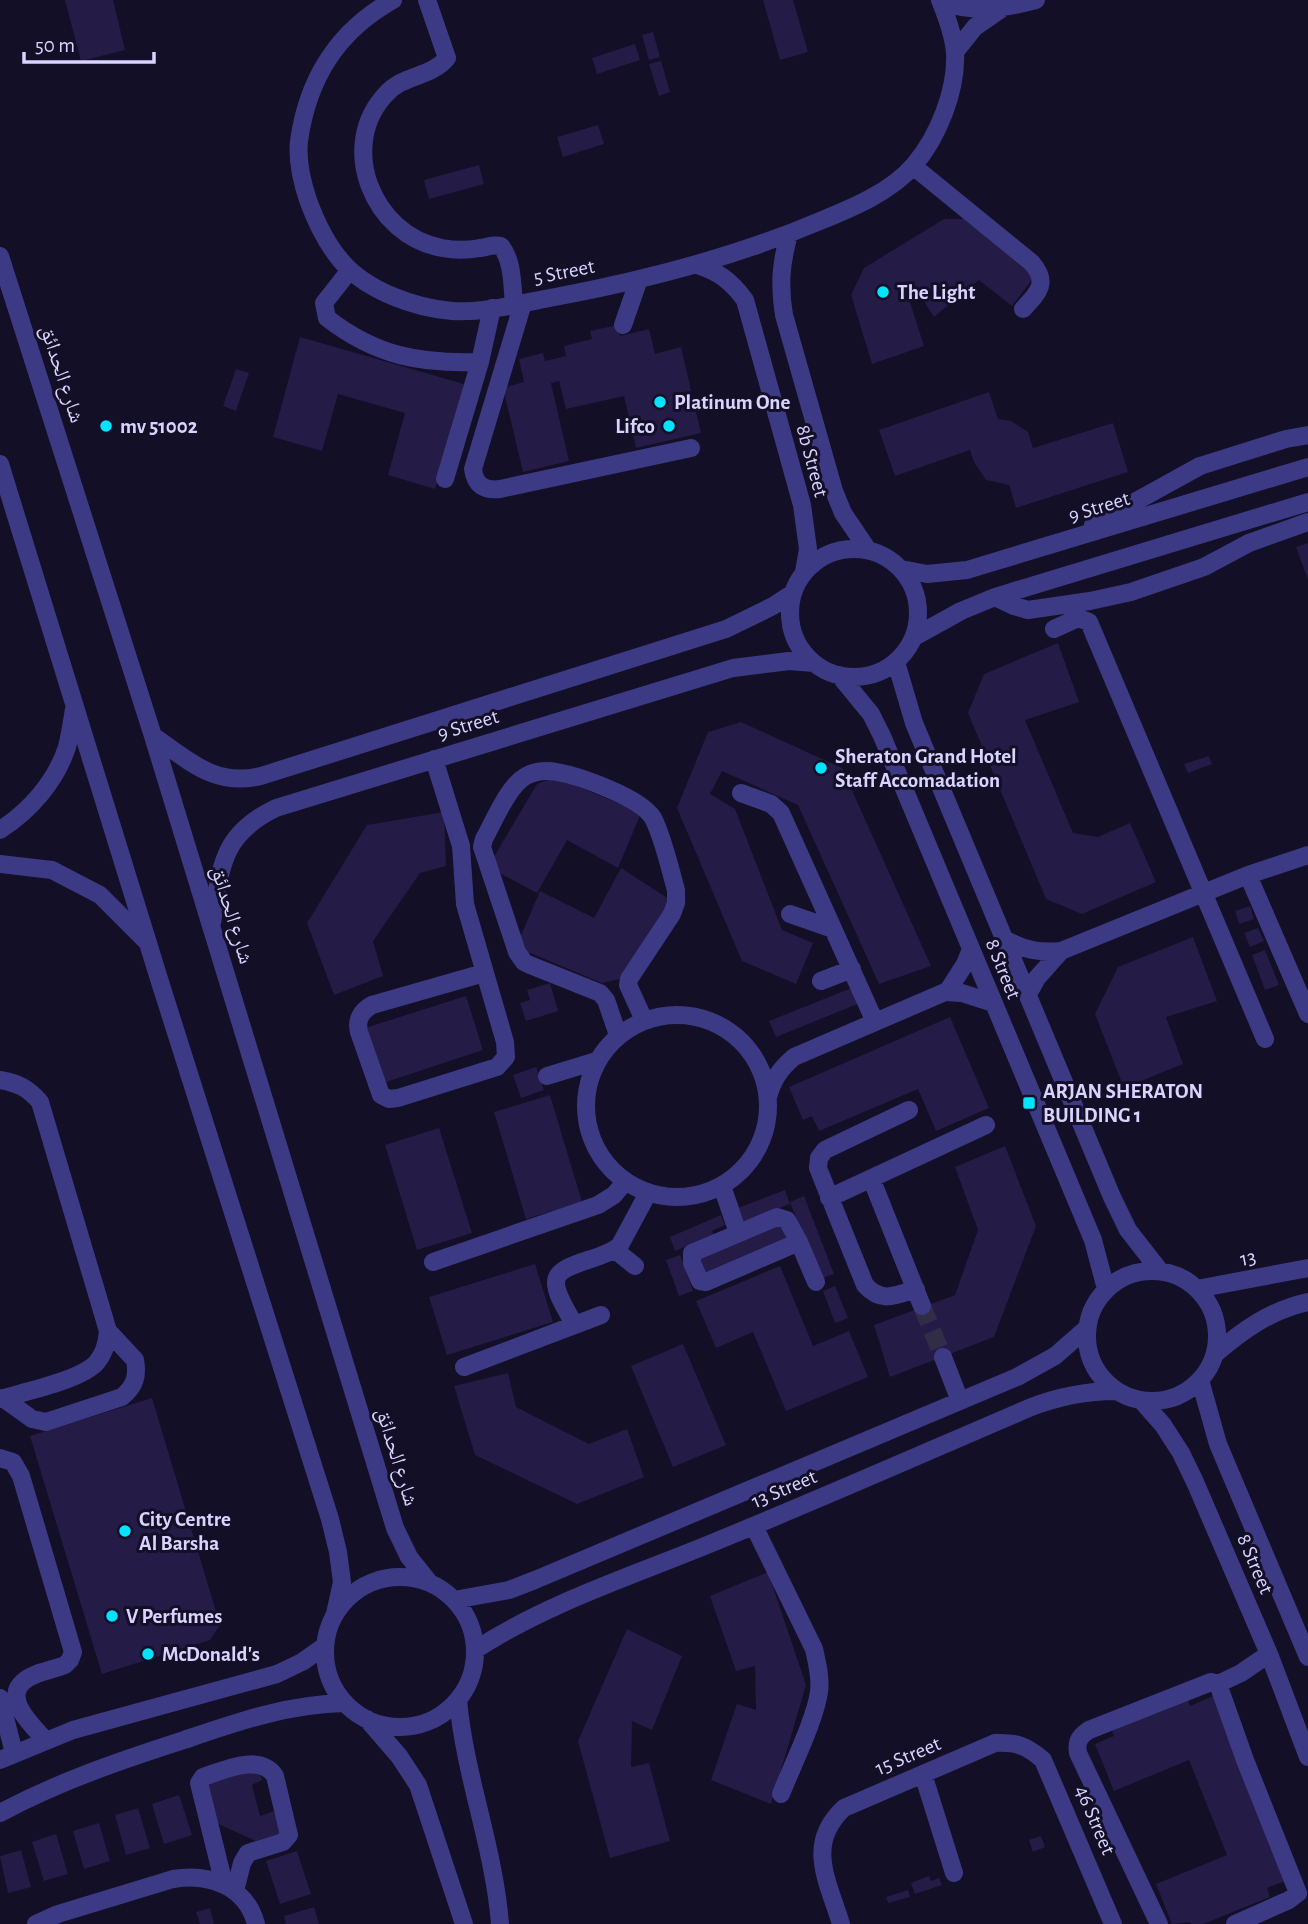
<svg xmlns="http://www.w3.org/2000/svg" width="1308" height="1924" viewBox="0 0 1308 1924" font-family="'Alegreya Sans','Noto Naskh Arabic',sans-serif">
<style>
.building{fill:#241b47}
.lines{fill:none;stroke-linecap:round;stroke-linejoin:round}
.minor-tunnel{stroke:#312d47;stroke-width:18;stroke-dasharray:18 9;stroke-linecap:butt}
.minor{stroke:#3d3a85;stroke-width:18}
.poi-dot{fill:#00e5ff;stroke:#130f26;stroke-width:2.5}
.labels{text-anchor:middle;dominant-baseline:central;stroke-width:6;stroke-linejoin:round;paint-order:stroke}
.street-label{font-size:21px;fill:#d9d4ff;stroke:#130f26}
.poi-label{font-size:21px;font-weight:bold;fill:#d9d4ff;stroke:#130f26;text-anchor:start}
</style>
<rect width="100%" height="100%" fill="#130f26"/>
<path class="building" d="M65 0H113L125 50 81 61Z
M763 0H793L808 52 780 60Z
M653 32 660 57 649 60 642 35Z
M635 44 640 60 597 74 592 58Z
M661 61 670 92 659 96 649 64Z
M598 125 604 144 563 157 557 137Z
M479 165 484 184 429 199 424 180Z
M944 219H964L1036 274 1012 306 979 280 934 317 917 290 908 296 924 346 872 364 851 295 864 268Z
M618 325 620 336 649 329 655 354 681 347 701 433 636 448 624 396 566 409 559 381 551 383 569 461 523 472 503 388 524 382 519 359 543 353 545 361 566 356 564 346 592 339 590 331Z
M300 337 464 384 435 489 388 475 405 413 338 394 322 451 273 437Z
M236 369 249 373 236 411 223 406Z
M989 392 998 419 1011 421 1028 432 1033 448 1113 423 1128 472 1016 508 1009 485 986 480 974 462 970 450 895 476 879 430Z
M1308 543V580L1296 547Z
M1058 643 1079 702 1025 720 1073 833 1098 837 1130 823 1156 882 1082 914 1046 899 968 713 984 674Z
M741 722 842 768 931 966 879 984 798 805 722 771 710 794 735 809 782 930 813 943 796 984 742 961 677 808 708 732Z
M1209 756 1212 764 1188 773 1184 764Z
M556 777 641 813 618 868 567 840 537 893 488 867 537 784Z
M444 812 446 866 420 873 373 941 383 976 334 995 307 923 367 825Z
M621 868 672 901 620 979 602 983 516 947 540 891 594 918Z
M1250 906 1254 919 1239 924 1235 911Z
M1258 928 1264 941 1250 947 1244 933Z
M1193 937 1217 1001 1166 1017 1183 1064 1124 1088 1095 1014 1118 967Z
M1265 950 1279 985 1265 990 1252 955Z
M550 983 558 1011 526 1021 520 1003 530 1000 527 990Z
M854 987 860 1003 776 1037 769 1021Z
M466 996 483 1050 380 1084 362 1029Z
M950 1017 989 1108 936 1131 918 1089 819 1131 812 1116 803 1120 789 1087Z
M536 1067 544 1090 521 1098 513 1075Z
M550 1095 582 1202 526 1219 494 1112Z
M439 1128 472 1233 417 1250 385 1145Z
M1005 1146 1036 1226 994 1337 890 1377 874 1325 955 1295 978 1230 955 1167Z
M785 1190 790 1204 743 1222 738 1208Z
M804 1196 834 1274 820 1279 790 1202Z
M721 1215 725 1225 712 1231 714 1235 675 1251 670 1237Z
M779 1221 787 1240 703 1275 695 1255Z
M680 1255 693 1291 679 1296 666 1260Z
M535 1264 553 1322 447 1355 429 1297Z
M780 1266 813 1346 849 1331 868 1377 786 1411 753 1332 716 1348 696 1301Z
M835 1286 848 1318 835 1323 823 1291Z
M683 1344 726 1445 673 1467 631 1366Z
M508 1373 516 1407 589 1444 627 1429 644 1477 577 1504 475 1455 454 1386Z
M152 1398 220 1625 210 1640 102 1674 30 1436Z
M768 1572 806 1685 771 1804 711 1780 737 1704 756 1710 755 1666 736 1671 710 1596Z
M627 1629 682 1656 652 1730 632 1721 631 1767 649 1763 670 1841 610 1858 578 1741Z
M1213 1696 1288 1880 1267 1888 1270 1897 1203 1924H1191L1190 1922 1172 1924 1156 1884 1227 1855 1189 1760 1114 1791 1095 1744 1114 1736 1111 1728 1187 1698 1190 1706Z
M258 1767 262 1780 252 1785 260 1816 274 1811 282 1833 256 1841 216 1823 205 1783Z
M179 1795 192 1835 164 1844 152 1804Z
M138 1808 150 1848 126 1855 115 1815Z
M99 1823 110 1861 84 1869 73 1831Z
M56 1834 68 1874 44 1881 32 1842Z
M1041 1836 1045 1847 1033 1852 1029 1840Z
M21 1850 31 1887 8 1893 0 1856Z
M297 1851 311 1894 280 1904 266 1861Z
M929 1876 931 1881 939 1878 942 1885 915 1894 911 1883Z
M908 1890 910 1897 888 1903 886 1897Z
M314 1907 319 1924H286L284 1916Z
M210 1908 214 1924H200L196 1912Z"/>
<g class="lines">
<path class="minor-tunnel" d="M922 1306 943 1357"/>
<path class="minor" d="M393 0C338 31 308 77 299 141 297 160 302 182 308 200 316 222 327 245 343 263 368 291 415 308 452 311 485 313 522 303 555 297 646 280 735 257 820 221 852 208 891 192 914 165 938 137 957 90 955 53 954 37 946 15 940 0
M427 0 447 58C432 77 403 75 387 93 336 145 373 236 442 248 453 250 469 250 480 248 488 247 492 244 501 246 513 261 512 285 514 304
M941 2C975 13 1002 9 1036 0
M955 52 975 27 1001 9
M913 166 1032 263C1049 283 1038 293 1023 309
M789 234C781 263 779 285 784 315L834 491 843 513 868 550
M0 256 153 736 395 1528 409 1557 429 1582
M697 265C719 272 731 281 745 300L802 505 808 549 804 572
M350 270 324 303 327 318C376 356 420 364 480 362
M523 303 473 469C475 485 484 491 500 489L691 448
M623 325 639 279
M0 464 160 982 330 1519 338 1552 342 1582 335 1614
M445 479 480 362 492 308
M1093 525 1200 466 1286 439 1308 435
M790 613a64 64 0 1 1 128 0a64 64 0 1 1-128 0Z
M901 569 927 574 967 570 1308 467
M995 597 1014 606 1028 610 1090 601 1131 592 1204 567 1249 543 1308 522
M1054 629 1078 618 1089 622 1265 1039
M914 637 961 611 995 597 1308 502
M896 662 914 723 1112 1197 1128 1230 1160 1271
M839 675 871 714 882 736 1093 1240 1106 1289
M153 736C190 761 214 787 261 776L726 629 773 606 793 593
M434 759 461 846 465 904 505 1042 506 1057 497 1067 398 1098 389 1099 381 1095 359 1032C356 1020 361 1011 372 1005L484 973
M741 793 771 804 781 813 875 1022
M0 830C30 811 56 781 67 747 70 735 72 721 74 709
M0 864 52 870 100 895 146 941
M1248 875 1308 1014
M790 914 833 929
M212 923C221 868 220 835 276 808L733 668 789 661 814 663
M1006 940C1025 950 1039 953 1061 951L1248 875 1308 855
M821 981 852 969
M947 992 965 964 971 949
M1028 994 1037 978 1061 951
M586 1106a91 91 0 1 1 182 0a91 91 0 1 1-182 0Z
M618 1035 606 1000 600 993 530 965 524 962 517 952 482 847 484 839C494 821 508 786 526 776 535 771 547 770 557 772 580 776 641 798 653 818 663 837 670 869 676 890V903L672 914 629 979 628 985 644 1020
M547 1076 596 1061
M0 1080C18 1083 28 1088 40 1102L108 1331C107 1342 105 1353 97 1362 82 1380 24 1392 0 1399
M768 1097C773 1079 780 1069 794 1057L945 992 962 993 993 1003
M909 1110 825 1150 819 1158 818 1168 865 1285C881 1303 895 1296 916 1289
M871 1178 922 1306
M722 1186 738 1233
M829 1198 986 1125
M777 1217 787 1220 799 1242 706 1282 700 1281 692 1263V1253Z
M799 1242 816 1282
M615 1250 635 1266
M433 1262 598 1205 614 1195 625 1182
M1087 1336a65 65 0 1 1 130 0a65 65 0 1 1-130 0Z
M1197 1289 1308 1268
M574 1325C569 1313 556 1296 556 1283 555 1262 604 1261 620 1245L648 1193
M1215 1354C1243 1330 1271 1310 1308 1302
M943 1357 960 1401
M464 1367 601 1315
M1200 1380 1218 1444 1308 1657
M3 1398 32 1419 46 1422 122 1397C135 1386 138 1376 135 1360L108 1331
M1141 1400 1163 1425 1181 1453 1195 1482 1269 1654 1308 1757
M0 1458 13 1462 21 1476 73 1652 70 1660 65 1665C53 1670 34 1672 24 1681 2 1699 34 1727 46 1741
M754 1526 814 1649C817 1663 821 1677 819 1692 815 1720 792 1766 781 1794
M325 1652a75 75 0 1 1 150 0a75 75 0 1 1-150 0Z
M454 1600 509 1590 535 1580 1017 1377 1055 1356 1087 1328
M475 1650C547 1603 632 1576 712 1543 818 1500 924 1453 1029 1408 1059 1396 1085 1391 1117 1391
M1218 1684 1241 1673 1269 1654
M0 1698 14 1753
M458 1700C465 1777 494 1847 500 1924
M367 1719 399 1756 418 1785 464 1924
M0 1760 73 1730 277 1674 302 1662 325 1646
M923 1774 954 1873
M0 1813C60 1781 119 1761 184 1740 237 1722 288 1704 345 1703
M224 1884 199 1783 203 1777C224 1770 260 1753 275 1776L289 1835 283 1842 248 1853 242 1863 235 1891
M36 1924 58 1914 173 1879C209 1873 246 1886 256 1924
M841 1924C828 1881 805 1844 844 1808L995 1743C1017 1742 1027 1746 1043 1760L1113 1924
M1159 1924 1078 1753C1076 1741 1080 1736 1089 1730L1211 1682 1218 1684 1245 1760 1298 1893 1289 1900 1235 1924"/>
</g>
<g class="poi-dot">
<circle cx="883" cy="292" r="7"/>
<circle cx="660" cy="402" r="7"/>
<circle cx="106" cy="426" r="7"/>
<circle cx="669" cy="426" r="7"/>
<circle cx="821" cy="768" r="7"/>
<rect x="1022" y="1096" width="14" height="14" rx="3.5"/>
<circle cx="125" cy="1531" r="7"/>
<circle cx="112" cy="1616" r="7"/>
<circle cx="148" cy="1654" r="7"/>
</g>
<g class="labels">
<g class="street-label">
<text transform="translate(564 272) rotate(-11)">5 Street</text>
<text transform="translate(62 374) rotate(72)">شارع الحدائق</text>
<text transform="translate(812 461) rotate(75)">8b Street</text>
<text transform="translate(1099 507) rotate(-17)">9 Street</text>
<text transform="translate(468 725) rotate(-17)">9 Street</text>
<text transform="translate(232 915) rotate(73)">شارع الحدائق</text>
<text transform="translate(1003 969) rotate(68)">8 Street</text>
<text transform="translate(1248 1258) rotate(-11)">13</text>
<text transform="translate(397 1457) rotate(73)">شارع الحدائق</text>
<text transform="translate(784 1489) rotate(-23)">13 Street</text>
<text transform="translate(1255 1564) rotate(67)">8 Street</text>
<text transform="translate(908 1756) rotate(-23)">15 Street</text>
<text transform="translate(1095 1820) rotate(67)">46 Street</text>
</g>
<g class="poi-label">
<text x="897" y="292">The Light</text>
<text x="674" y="402">Platinum One</text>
<text x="120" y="426">mv 51002</text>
<text x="655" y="426" text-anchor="end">Lifco</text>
<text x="835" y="756">Sheraton Grand Hotel<tspan x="835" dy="24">Staff Accomadation</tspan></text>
<text x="1043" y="1091">ARJAN SHERATON<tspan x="1043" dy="24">BUILDING 1</tspan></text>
<text x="139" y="1519">City Centre<tspan x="139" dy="24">Al Barsha</tspan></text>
<text x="126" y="1616">V Perfumes</text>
<text x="162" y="1654">McDonald's</text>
</g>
</g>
<path d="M24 52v10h130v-10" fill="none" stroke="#d9d4ff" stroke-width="3.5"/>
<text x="35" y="52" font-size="21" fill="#d9d4ff" stroke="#130f26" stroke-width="5" paint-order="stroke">50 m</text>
</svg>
